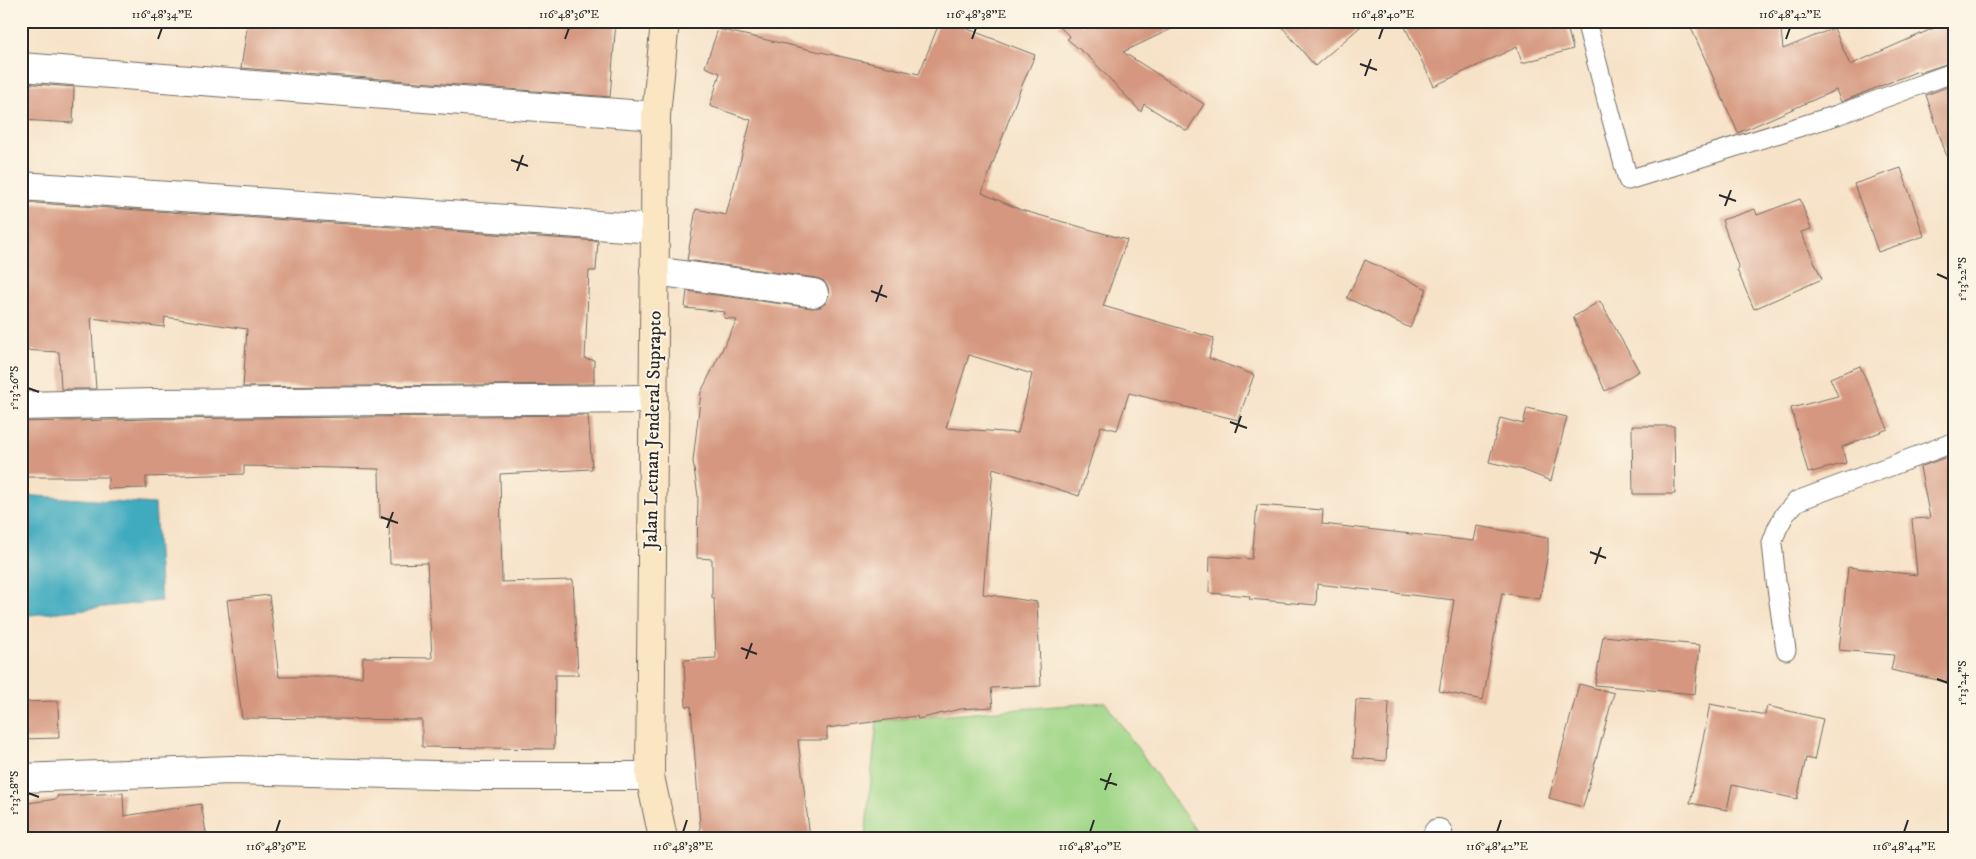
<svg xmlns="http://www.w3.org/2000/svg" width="1976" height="859" viewBox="0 0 1976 859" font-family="'IM FELL DW Pica',serif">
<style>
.green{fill:#a0d688;stroke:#66805a}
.water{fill:#40aabf;stroke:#366a75}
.building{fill:#d5977f;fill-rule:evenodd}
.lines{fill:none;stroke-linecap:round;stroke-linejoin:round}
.service-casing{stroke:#726b62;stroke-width:21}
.minor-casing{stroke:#726b62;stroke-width:30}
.secondary-casing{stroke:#726b62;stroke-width:30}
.service{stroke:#fff;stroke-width:19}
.minor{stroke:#fff;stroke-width:28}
.secondary{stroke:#fbe6c4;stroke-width:28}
.ticks{fill:none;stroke:#2b2b2b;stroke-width:2}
.labels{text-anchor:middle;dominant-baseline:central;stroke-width:4;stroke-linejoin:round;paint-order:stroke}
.street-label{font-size:19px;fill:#2b2b2b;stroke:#fcf5e5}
.neatline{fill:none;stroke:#2b2b2b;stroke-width:2}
.ticks-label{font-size:12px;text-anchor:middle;fill:#2b2b2b}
</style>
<rect width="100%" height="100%" fill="#fcf5e5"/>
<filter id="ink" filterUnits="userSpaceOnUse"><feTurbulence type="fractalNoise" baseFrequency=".02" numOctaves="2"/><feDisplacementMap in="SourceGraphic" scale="10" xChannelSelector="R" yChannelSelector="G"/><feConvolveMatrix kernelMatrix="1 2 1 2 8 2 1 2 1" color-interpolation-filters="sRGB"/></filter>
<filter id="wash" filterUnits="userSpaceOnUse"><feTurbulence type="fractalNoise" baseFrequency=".0096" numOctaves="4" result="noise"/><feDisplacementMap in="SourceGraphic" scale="20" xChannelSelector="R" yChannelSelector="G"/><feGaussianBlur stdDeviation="1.12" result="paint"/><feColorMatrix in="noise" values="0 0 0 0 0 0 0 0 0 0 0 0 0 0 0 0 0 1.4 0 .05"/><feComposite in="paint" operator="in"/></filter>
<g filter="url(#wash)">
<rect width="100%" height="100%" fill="#f6e2c7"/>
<path class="green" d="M1105 702 1201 838H865L877 721Z"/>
<path class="water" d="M21 495 155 504 161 601 21 616Z"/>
<g id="blocks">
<path class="building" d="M248 21H616L610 97 241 68Z
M940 21H947L1035 55 1018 95 982 193 1021 210 1127 240 1103 306 1214 338 1209 358 1254 375 1238 420 1129 393 1117 430 1101 426 1079 496 993 468 983 594 1037 602 1041 686 991 688 993 707 960 709 918 719 917 716 827 728V740H798L810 838H701L691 706 686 707 684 660 716 658 714 598H712V559L697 558 698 496 693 461 701 392 737 320 724 318 725 312 685 308 687 291 812 308 820 307 826 303 829 295 828 287 824 281 816 278 687 260 696 209 726 215 751 120 710 106 720 73 705 67 718 29 919 74ZM969 355 1032 374 1018 433 946 428Z
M1063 21H1075L1082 25 1086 21H1188L1123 52 1204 104 1187 131 1144 104 1141 112 1089 57 1067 39 1070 37 1059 26Z
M1277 21H1367L1315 66Z
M1402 21H1571L1566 23 1573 49 1522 63 1517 47 1434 86Z
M1688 21H1780L1783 49 1834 28 1850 65 1950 21H1955V61L1919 73 1918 71 1841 102 1836 90 1738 133Z
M21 83 74 87 73 123 21 120Z
M1955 84V162L1949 163 1926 95Z
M1901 168 1924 236 1878 252 1854 184Z
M1800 199 1811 229 1801 232 1822 279 1754 309 1737 270 1739 269 1722 220 1755 209 1757 215Z
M21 202 598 241 596 271H589L585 359 594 360V384L243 387 247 329 165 317 164 327 91 318 96 389H61L59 352 21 350Z
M1365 260 1427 289 1410 328 1347 298Z
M1600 301 1639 371 1605 391 1573 317Z
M1860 366 1888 429 1842 447 1846 463 1808 473 1791 408 1838 396 1830 378Z
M1527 408 1567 417 1551 481 1523 470 1489 462 1500 418 1523 424Z
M588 415 592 469 500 474 502 582 573 580 578 675H555L554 749 422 747V720L242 718 227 600 269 595 279 677H362L363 657 432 658 427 563 390 564 389 518H380L379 469 244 466V474L146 477V488L108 489V477H21V422L155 419Z
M1632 426H1674L1675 494H1633Z
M1955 454V642L1947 682 1891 670 1894 655 1839 650 1848 567 1917 575 1912 519 1930 518 1920 467Z
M1257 505 1323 510 1322 524 1474 541 1477 526 1548 538V552L1540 599 1502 593 1483 700 1439 691 1454 600 1317 584 1316 605 1249 599 1250 596 1209 593 1210 556 1252 559Z
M1603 636 1700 645 1695 694 1595 685Z
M1579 684 1614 693 1583 807 1549 798Z
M1356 700 1389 702 1386 761 1353 758Z
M58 701 59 738 21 739V702Z
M1710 704 1765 715 1767 706 1823 719 1814 760 1806 758 1797 799 1732 785 1727 810 1690 803Z
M123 793 124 816 201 804 207 838H21V804L57 799V796Z"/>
</g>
</g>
<g filter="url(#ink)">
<use href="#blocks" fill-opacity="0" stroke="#726b62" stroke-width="1"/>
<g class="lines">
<defs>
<path id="service" d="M1586 21 1628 180 1837 115 1955 72
M1786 650 1776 581 1772 543 1777 529 1785 514 1797 501 1955 442"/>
<path id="minor" d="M21 67 656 116
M21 186 655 229
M654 271 814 293
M21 406 155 403 653 399
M21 778 231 770 477 776H650
M1438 833V838"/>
<path id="secondary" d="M663 838 650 776 656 116 665 21"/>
</defs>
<use href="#service" class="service-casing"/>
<use href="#minor" class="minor-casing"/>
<use href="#secondary" class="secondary-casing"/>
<use href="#service" class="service"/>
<use href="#minor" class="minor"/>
<use href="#secondary" class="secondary"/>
</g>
</g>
<path class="ticks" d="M158 39 162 28M565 39 569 28M972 39 976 28M1379 39 1383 28M1786 39 1790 28M1360 64 1377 70M1365 76 1371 59M511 160 528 166M517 171 523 155M1719 195 1736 201M1725 206 1731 190M1937 274 1948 279M871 291 887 297M876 302 882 285M28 388 39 392M1230 422 1247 428M1235 433 1241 416M381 517 398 523M387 528 393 512M1590 552 1606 558M1595 564 1601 547M741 648 757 654M746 659 752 643M1937 679 1948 683M1100 779 1117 785M1105 790 1111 773M28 793 39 797M276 832 280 820M683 832 687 820M1090 832 1094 820M1497 832 1501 820M1904 832 1908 820"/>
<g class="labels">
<g class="street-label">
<text transform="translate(653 430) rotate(-89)">Jalan Letnan Jenderal Suprapto</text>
</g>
</g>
<rect width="1976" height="859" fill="none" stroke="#fcf5e5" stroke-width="55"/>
<rect x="28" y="28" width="1920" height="804" class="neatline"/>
<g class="ticks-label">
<text x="162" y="18">116°48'34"E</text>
<text x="569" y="18">116°48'36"E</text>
<text x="976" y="18">116°48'38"E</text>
<text x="1383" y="18">116°48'40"E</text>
<text x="1790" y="18">116°48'42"E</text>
<text transform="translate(1962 279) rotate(-90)" y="4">1°13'22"S</text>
<text transform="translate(14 388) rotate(-90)" y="4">1°13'26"S</text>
<text transform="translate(1962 683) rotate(-90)" y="4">1°13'24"S</text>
<text transform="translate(14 793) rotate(-90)" y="4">1°13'28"S</text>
<text x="276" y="850">116°48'36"E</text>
<text x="683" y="850">116°48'38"E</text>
<text x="1090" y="850">116°48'40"E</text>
<text x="1497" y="850">116°48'42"E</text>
<text x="1904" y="850">116°48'44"E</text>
</g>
</svg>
